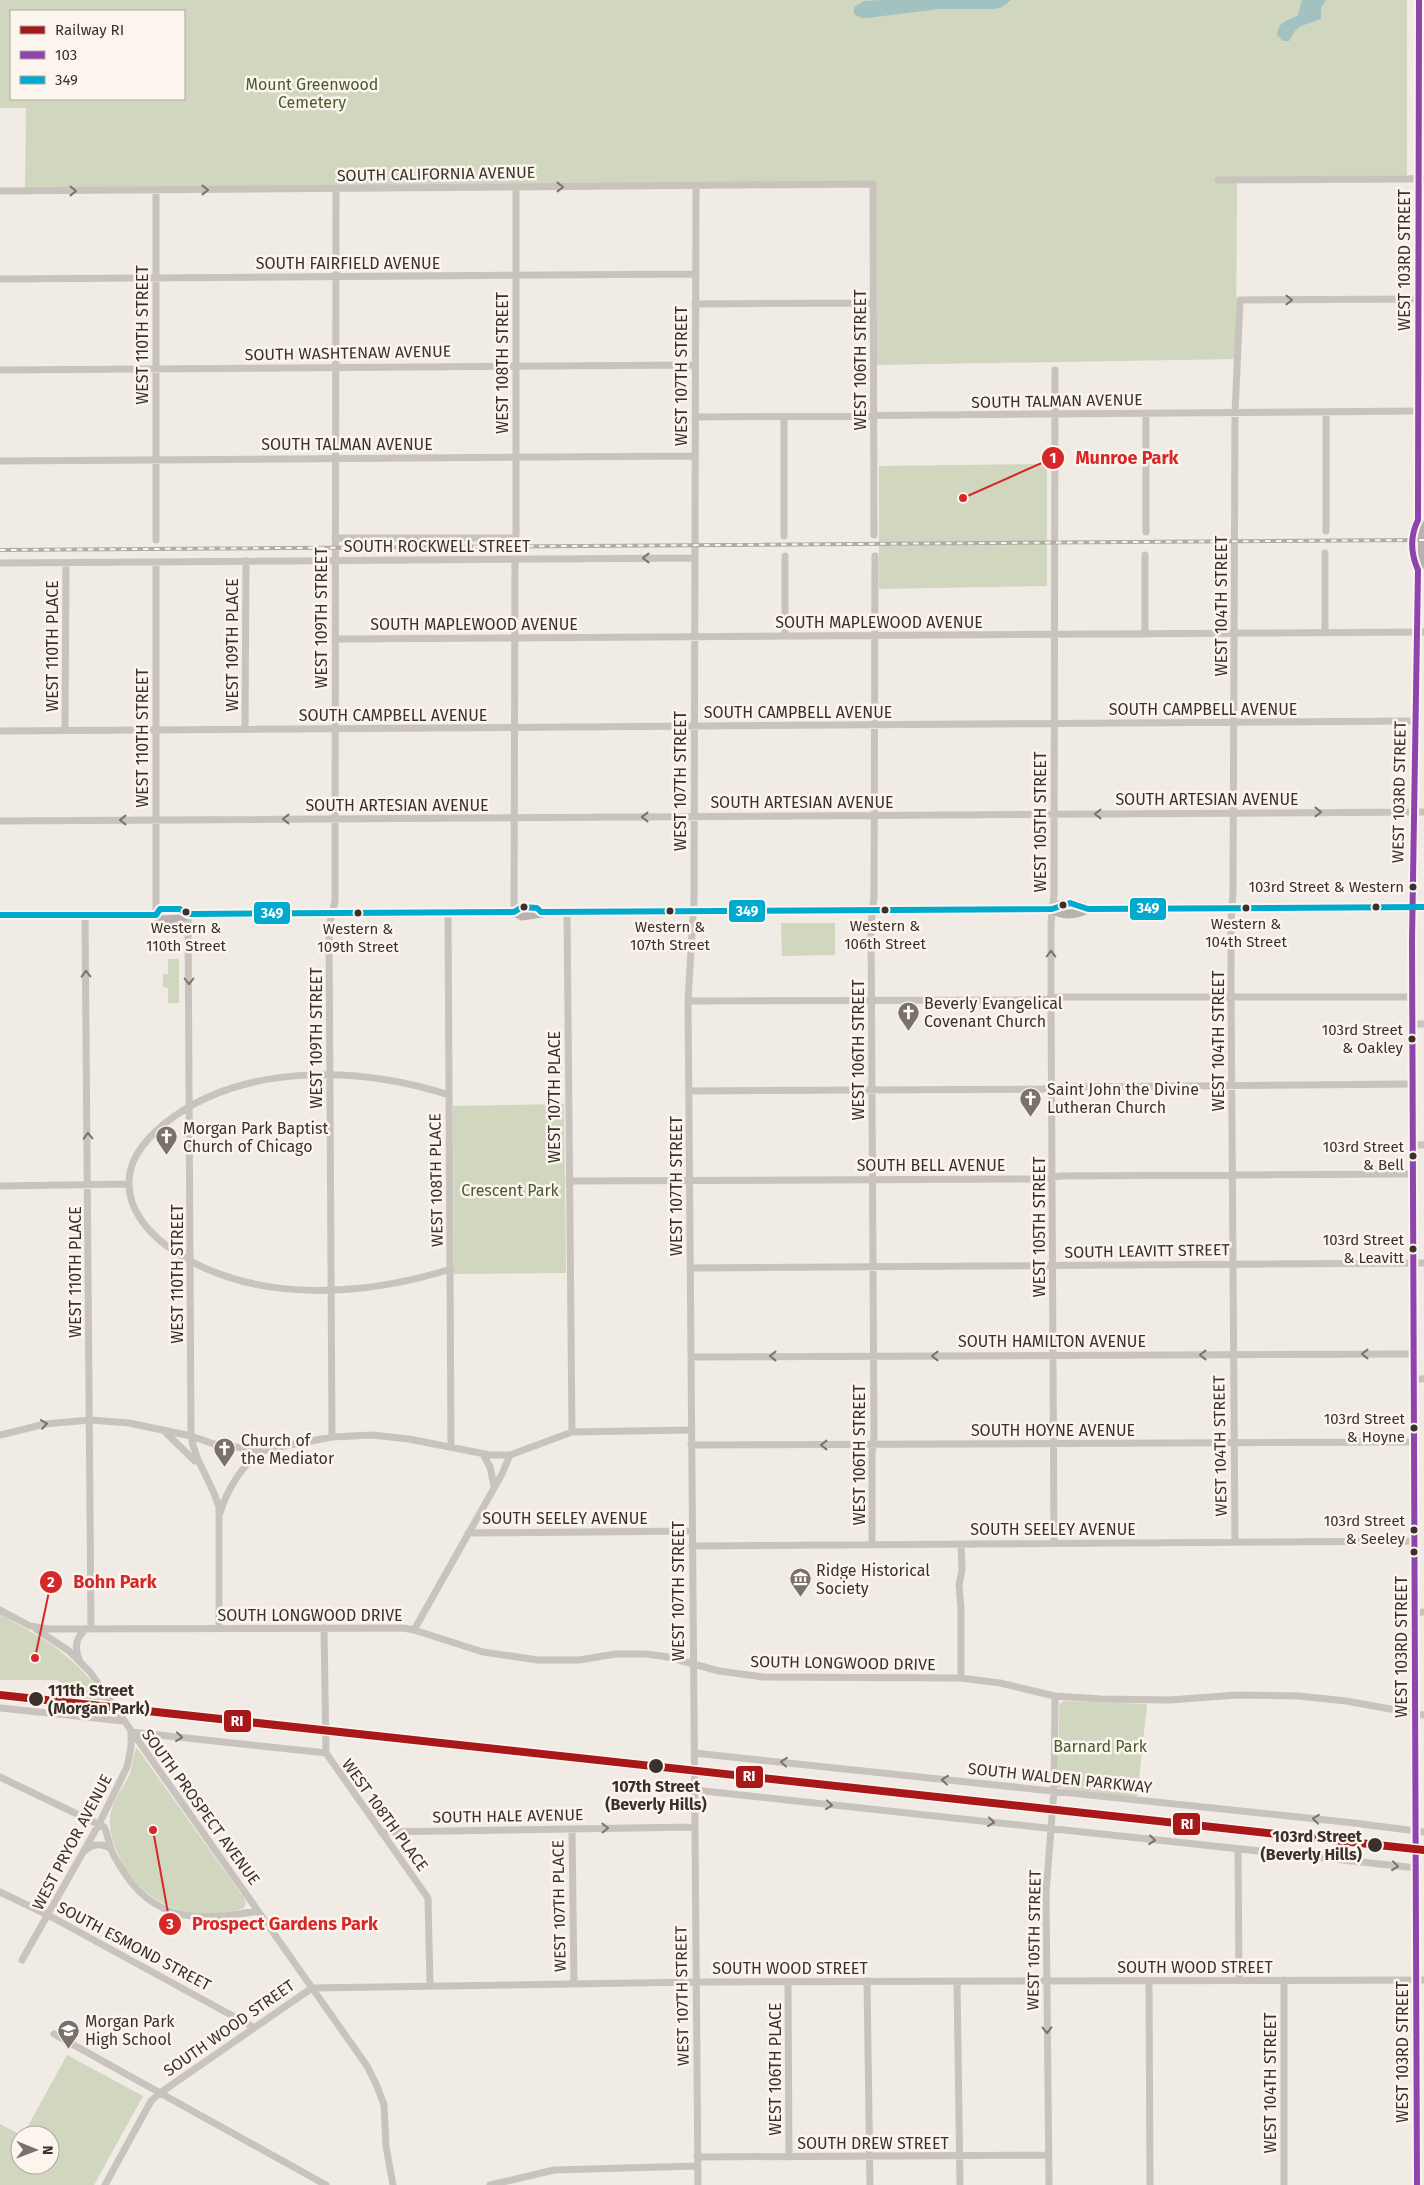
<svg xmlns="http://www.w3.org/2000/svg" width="1424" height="2185" viewBox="0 0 1424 2185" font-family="'Fira Sans',sans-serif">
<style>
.green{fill:#d1d6bf;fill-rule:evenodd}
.water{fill:#a1c2c1}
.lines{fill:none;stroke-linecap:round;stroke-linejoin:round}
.minor{stroke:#c9c3be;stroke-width:7}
.major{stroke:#b8b1ad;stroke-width:9}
.rail-casing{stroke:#b1aca8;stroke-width:4}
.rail{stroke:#fbf5ee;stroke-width:2;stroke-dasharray:5.5;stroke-linecap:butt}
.bus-1-casing{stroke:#fbf5ee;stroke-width:10}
.bus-2-casing{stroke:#fbf5ee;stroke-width:10}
.bus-1{stroke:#8e44ad;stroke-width:6}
.bus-2{stroke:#00a9ce;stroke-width:6}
.rail-1-casing{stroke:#fbf5ee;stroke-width:11}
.rail-1{stroke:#a81818;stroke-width:8}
.oneway{stroke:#7b726d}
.bus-dot{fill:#3b302b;stroke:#fbf5ee;stroke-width:2}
.labels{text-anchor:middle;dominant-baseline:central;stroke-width:5;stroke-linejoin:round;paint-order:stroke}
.bus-label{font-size:15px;fill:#3b302b;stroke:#fbf5ee;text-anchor:end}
.park-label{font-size:16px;fill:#4a5a2e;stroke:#fbf5ee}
.street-label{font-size:16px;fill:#3b302b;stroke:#fbf5ee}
.poi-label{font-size:16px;fill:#3b302b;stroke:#fbf5ee;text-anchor:start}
.stop-label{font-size:16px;font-weight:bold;fill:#3b302b;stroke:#fbf5ee;text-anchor:start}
.leader{fill:none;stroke:#d62828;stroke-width:2}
.callout-dot{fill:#d62828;stroke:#fbf5ee;stroke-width:2}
.mark-label{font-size:15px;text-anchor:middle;font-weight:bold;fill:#fff}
.callout-label{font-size:18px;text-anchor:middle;font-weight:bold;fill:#d62828;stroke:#fbf5ee;stroke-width:5;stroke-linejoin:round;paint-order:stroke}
.line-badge{stroke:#fbf5ee;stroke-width:2}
.badge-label{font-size:14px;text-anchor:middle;font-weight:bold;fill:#fff}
</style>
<rect width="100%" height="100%" fill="#f0ebe5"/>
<path class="green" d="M0 0H1407V176L1237 177 1236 359 875 365V182L25 189 26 108H0ZM11 11H184V99H11Z
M1047 464V586L879 589V466Z
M781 923H835V955L782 956Z
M168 959H179V1003H168V988L163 987V974H168Z
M564 1104 566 1273 454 1274 453 1106Z
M0 1614C49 1642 75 1655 108 1703L84 1700 85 1689 64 1685 57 1680H0Z
M1063 1701 1147 1704 1137 1797 1058 1788 1059 1705Z
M137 1748 244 1898 246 1903 244 1908C196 1923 146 1908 122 1862 115 1849 109 1834 110 1818 111 1803 122 1789 129 1776 133 1768 132 1754 137 1748Z
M67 2055 143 2096 94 2185H0V2124L21 2135 20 2165H50V2135H23Z"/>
<path class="water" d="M881 0H1011L1002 7 995 9H939L867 18H861L854 14V7L864 1Z
M1302 0H1326L1321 8V19L1301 26 1294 32 1289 41H1283L1277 35C1279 20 1287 22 1298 15Z"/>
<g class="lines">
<path class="minor" d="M1218 180 1408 179 1424 178
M696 186 694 899 688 1001 698 2185
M0 191 873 184 874 535
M0 279 696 274
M695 304 873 303
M0 370 695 365
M1326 412V531
M695 417 1419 411
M0 461 695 456
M1146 532V413
M784 536V417
M335 538H516V187
M156 540V190
M1325 553V633
M1145 555V634
M785 556V636
M0 563 695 558
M335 639 1424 632
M245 729 246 561
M65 730 66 563
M0 731 1415 721
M0 821 1424 812
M514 912 515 559
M567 912 572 1432
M448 913 451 1447
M156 914V562
M188 914 191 1436C195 1462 212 1482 219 1507V1628
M85 915 91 1629
M688 1001 1042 1000 1060 997H1412
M1412 1024H1424
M689 1091 1044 1089 1060 1087 1413 1084
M449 1095C360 1066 241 1062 164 1124 146 1139 128 1160 129 1184 129 1210 148 1232 167 1246 247 1305 362 1297 451 1269
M1413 1145H1424
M569 1181 1040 1179 1061 1176 1413 1174
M0 1186 129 1184
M690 1268 1424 1263
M691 1357 1414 1354
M1414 1379H1424
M163 1430 195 1461
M0 1435 45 1424 90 1420 129 1423 191 1436 214 1444 258 1450 269 1449 332 1437 372 1435 409 1439 490 1455H510L572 1432 691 1430
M332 1437 329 927 335 901 336 189
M691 1445 1415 1442
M483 1454 490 1467 494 1486
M220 1513C227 1490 244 1460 266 1450
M468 1533 692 1531
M1235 1542 1231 988V921L1233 893 1235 413 1240 300 1419 299
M1054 1543 1051 998V923L1054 894 1055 370
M872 1544V1453L874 1436 871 924 874 897 875 556
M961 1544 962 1570 959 1585 961 1608V1678
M692 1546 1415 1541
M0 1610 30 1626 48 1629 403 1628 414 1630 483 1652 538 1660H579L616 1654H646L668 1657 719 1671 763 1677 961 1678 1000 1683 1055 1696 1101 1699 1169 1700 1237 1695 1299 1696 1346 1701 1424 1715
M1415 1613 1424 1612
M324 1628 326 1753 428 1898 430 1985
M36 1629 69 1651 90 1672 367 2066 377 2086 384 2105 386 2146 393 2185
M414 1630 502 1474 510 1455
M79 1659C74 1647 76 1637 86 1629
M0 1708 123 1721
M694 1753 1354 1823 1424 1832
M0 1777 104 1827C108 1834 108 1842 111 1849 113 1855 117 1861 120 1866 154 1924 200 1921 258 1911
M694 1790 1417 1868
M572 1829 574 1984
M381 1832 694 1827
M1238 1849 1239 1980
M86 1850C93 1844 102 1843 111 1849
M0 1892 48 1915 253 2027
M22 1960 99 1824 127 1767 131 1747V1732L326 1753
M1284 1980V2185
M867 1981 870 2185
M957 1981 960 2185
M1149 1981 1150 2185
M788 1982 789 2157
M54 2034 326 2185
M697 2157 1048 2155
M105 2185 151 2101 160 2093 312 1988 696 1982 1424 1980
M490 2185 554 2170 697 2166
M1049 2185 1046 1893 1054 1790 1055 1696"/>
<path class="major" d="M1418 570C1411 557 1410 532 1418 520
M1052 909C1065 901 1075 902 1088 909
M514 912 522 907 537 908 541 912
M0 915H156L161 920 180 919 188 914H198L514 912 522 916 548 912 1052 909C1064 917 1076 914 1088 909L1424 907
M156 915 160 909H180L188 914
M1417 2185 1412 941 1418 570C1424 557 1424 533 1418 520L1419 0"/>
<defs>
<path id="rail" d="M0 550 1424 540"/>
</defs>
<use href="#rail" class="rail-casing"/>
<use href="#rail" class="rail"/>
<defs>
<path id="bus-1" d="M1417 2185 1412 941 1418 570C1411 554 1410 536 1418 520L1419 0"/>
<path id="bus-2" d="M0 915H156L160 909H180L188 914 514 912 522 907 537 908 541 912 1052 909 1070 903 1088 909 1424 907"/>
</defs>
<use href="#bus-1" class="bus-1-casing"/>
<use href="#bus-2" class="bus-2-casing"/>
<use href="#bus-1" class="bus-1"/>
<use href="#bus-2" class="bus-2"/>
<defs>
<path id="rail-1" d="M0 1695 1424 1850"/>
</defs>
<use href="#rail-1" class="rail-1-casing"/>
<use href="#rail-1" class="rail-1"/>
</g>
<defs><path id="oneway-chevron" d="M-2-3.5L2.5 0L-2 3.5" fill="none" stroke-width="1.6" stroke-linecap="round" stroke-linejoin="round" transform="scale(1.25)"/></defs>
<g class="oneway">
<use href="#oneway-chevron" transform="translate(560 187)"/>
<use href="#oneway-chevron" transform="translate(205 190)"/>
<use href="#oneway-chevron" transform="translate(73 191)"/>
<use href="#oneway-chevron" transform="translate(1289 300)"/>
<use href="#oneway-chevron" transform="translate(646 558) rotate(180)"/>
<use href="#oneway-chevron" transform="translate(1318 812)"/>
<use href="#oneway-chevron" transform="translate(1098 814) rotate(180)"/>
<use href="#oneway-chevron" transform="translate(645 817) rotate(180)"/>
<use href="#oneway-chevron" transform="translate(286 819) rotate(180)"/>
<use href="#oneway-chevron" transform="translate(123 820) rotate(180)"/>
<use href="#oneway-chevron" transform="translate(1051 954) rotate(-90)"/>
<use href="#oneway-chevron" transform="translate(86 974) rotate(-91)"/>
<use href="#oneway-chevron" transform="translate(189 981) rotate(90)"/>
<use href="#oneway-chevron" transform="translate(88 1136) rotate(-91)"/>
<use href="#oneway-chevron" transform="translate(1365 1354) rotate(180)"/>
<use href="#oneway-chevron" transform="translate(1203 1355) rotate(180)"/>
<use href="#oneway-chevron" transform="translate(773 1356) rotate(180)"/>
<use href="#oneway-chevron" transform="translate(935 1356) rotate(180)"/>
<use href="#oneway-chevron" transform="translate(44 1424) rotate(-9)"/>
<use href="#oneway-chevron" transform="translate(824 1445) rotate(180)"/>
<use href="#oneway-chevron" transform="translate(179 1737) rotate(6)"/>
<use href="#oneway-chevron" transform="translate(784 1762) rotate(-174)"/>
<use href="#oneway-chevron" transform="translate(945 1780) rotate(-174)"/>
<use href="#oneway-chevron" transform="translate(829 1805) rotate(6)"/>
<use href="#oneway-chevron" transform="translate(1316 1819) rotate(-174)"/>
<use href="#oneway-chevron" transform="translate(991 1822) rotate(6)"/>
<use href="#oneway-chevron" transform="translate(605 1828) rotate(-1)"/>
<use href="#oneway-chevron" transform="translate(1152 1840) rotate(6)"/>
<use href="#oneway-chevron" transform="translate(1395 1866) rotate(6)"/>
<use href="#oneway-chevron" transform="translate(1047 2030) rotate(89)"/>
</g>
<defs>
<symbol id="church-pin" viewBox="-11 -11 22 30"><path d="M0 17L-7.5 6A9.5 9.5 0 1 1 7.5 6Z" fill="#7a716c" stroke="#fbf5ee"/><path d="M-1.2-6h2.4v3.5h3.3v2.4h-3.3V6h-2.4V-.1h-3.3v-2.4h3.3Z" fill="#fff"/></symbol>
<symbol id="museum-pin" viewBox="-11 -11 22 30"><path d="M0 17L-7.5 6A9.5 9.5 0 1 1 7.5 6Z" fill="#7a716c" stroke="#fbf5ee"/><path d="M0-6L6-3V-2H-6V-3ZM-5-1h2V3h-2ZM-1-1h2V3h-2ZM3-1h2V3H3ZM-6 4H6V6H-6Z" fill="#fff"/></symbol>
<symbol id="school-pin" viewBox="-11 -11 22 30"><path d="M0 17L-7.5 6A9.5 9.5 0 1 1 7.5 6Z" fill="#7a716c" stroke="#fbf5ee"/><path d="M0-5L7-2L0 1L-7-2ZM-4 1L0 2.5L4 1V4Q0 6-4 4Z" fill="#fff"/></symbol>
</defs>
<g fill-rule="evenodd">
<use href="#church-pin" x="896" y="1000" width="25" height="34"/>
<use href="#church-pin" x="1018" y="1086" width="25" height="34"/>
<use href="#church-pin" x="154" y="1124" width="25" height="34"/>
<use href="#church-pin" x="212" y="1436" width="25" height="34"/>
<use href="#museum-pin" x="788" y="1566" width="25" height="34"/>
<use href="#school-pin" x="56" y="2018" width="25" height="34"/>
</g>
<g class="bus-dot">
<circle cx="1413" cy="887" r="4.5"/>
<circle cx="1063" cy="905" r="4.5"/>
<circle cx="524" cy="907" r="4.5"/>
<circle cx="1376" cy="907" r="4.5"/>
<circle cx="1246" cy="908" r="4.5"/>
<circle cx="885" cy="910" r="4.5"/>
<circle cx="670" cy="911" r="4.5"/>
<circle cx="186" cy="912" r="4.5"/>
<circle cx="358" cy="913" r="4.5"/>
<circle cx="1412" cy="1039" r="4.5"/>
<circle cx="1413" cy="1156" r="4.5"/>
<circle cx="1413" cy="1249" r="4.5"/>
<circle cx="1414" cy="1428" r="4.5"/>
<circle cx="1414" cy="1530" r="4.5"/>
<circle cx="1414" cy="1552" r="4.5"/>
<circle cx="36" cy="1699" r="8"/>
<circle cx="656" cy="1766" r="8"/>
<circle cx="1375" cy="1845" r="8"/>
</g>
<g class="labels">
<g class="bus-label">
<text x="1404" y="887">103rd Street &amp; Western</text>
<text x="1246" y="924" text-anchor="middle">Western &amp;<tspan x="1246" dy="18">104th Street</tspan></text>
<text x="885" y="926" text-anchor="middle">Western &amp;<tspan x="885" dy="18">106th Street</tspan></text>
<text x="670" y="927" text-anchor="middle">Western &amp;<tspan x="670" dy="18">107th Street</tspan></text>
<text x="186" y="928" text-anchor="middle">Western &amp;<tspan x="186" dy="18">110th Street</tspan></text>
<text x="358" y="929" text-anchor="middle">Western &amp;<tspan x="358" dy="18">109th Street</tspan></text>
<text x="1403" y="1030">103rd Street<tspan x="1403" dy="18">&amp; Oakley</tspan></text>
<text x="1404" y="1147">103rd Street<tspan x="1404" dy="18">&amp; Bell</tspan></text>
<text x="1404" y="1240">103rd Street<tspan x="1404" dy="18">&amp; Leavitt</tspan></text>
<text x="1405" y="1419">103rd Street<tspan x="1405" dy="18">&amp; Hoyne</tspan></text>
<text x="1405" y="1521">103rd Street<tspan x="1405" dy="18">&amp; Seeley</tspan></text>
</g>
<g class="park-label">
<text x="312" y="84">Mount Greenwood<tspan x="312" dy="18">Cemetery</tspan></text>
<text x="510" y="1190">Crescent Park</text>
<text x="1100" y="1746">Barnard Park</text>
</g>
<g class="street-label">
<text transform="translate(436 174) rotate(-1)">SOUTH CALIFORNIA AVENUE</text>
<text transform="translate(1404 260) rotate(-90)">WEST 103RD STREET</text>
<text x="348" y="263">SOUTH FAIRFIELD AVENUE</text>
<text transform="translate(142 335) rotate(-90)">WEST 110TH STREET</text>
<text transform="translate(348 353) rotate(-1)">SOUTH WASHTENAW AVENUE</text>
<text transform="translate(860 360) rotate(-90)">WEST 106TH STREET</text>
<text transform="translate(502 363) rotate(-90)">WEST 108TH STREET</text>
<text transform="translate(681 376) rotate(-90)">WEST 107TH STREET</text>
<text transform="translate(1057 401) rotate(-1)">SOUTH TALMAN AVENUE</text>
<text x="347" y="444">SOUTH TALMAN AVENUE</text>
<text x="437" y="546">SOUTH ROCKWELL STREET</text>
<text transform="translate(1221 606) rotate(-90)">WEST 104TH STREET</text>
<text transform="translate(321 618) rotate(-90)">WEST 109TH STREET</text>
<text x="879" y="622">SOUTH MAPLEWOOD AVENUE</text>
<text x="474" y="624">SOUTH MAPLEWOOD AVENUE</text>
<text transform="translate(232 645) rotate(-90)">WEST 109TH PLACE</text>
<text transform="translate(52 646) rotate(-90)">WEST 110TH PLACE</text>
<text x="1203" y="709">SOUTH CAMPBELL AVENUE</text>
<text x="798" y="712">SOUTH CAMPBELL AVENUE</text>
<text x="393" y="715">SOUTH CAMPBELL AVENUE</text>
<text transform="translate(142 738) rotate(-90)">WEST 110TH STREET</text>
<text transform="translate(680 781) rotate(-90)">WEST 107TH STREET</text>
<text transform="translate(1399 792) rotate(-89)">WEST 103RD STREET</text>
<text x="1207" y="799">SOUTH ARTESIAN AVENUE</text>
<text x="802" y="802">SOUTH ARTESIAN AVENUE</text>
<text x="397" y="805">SOUTH ARTESIAN AVENUE</text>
<text transform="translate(1040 822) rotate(-90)">WEST 105TH STREET</text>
<text transform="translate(316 1038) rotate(-90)">WEST 109TH STREET</text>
<text transform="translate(1218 1041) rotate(-90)">WEST 104TH STREET</text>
<text transform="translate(858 1050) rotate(-90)">WEST 106TH STREET</text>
<text transform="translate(554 1097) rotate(-90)">WEST 107TH PLACE</text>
<text x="931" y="1165">SOUTH BELL AVENUE</text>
<text transform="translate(436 1180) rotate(-91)">WEST 108TH PLACE</text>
<text transform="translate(676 1186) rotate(-90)">WEST 107TH STREET</text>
<text transform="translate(1039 1227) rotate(-90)">WEST 105TH STREET</text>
<text transform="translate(1147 1251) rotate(-1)">SOUTH LEAVITT STREET</text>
<text transform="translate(75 1272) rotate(-90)">WEST 110TH PLACE</text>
<text transform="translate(177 1274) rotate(-90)">WEST 110TH STREET</text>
<text x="1052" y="1341">SOUTH HAMILTON AVENUE</text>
<text x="1053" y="1430">SOUTH HOYNE AVENUE</text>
<text transform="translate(1220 1446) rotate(-91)">WEST 104TH STREET</text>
<text transform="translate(859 1455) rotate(-90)">WEST 106TH STREET</text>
<text x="565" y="1518">SOUTH SEELEY AVENUE</text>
<text x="1053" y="1529">SOUTH SEELEY AVENUE</text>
<text transform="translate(678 1591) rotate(-90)">WEST 107TH STREET</text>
<text x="310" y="1615">SOUTH LONGWOOD DRIVE</text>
<text transform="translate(1401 1647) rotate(-90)">WEST 103RD STREET</text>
<text transform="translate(843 1663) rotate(1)">SOUTH LONGWOOD DRIVE</text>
<text transform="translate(1060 1778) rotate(6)">SOUTH WALDEN PARKWAY</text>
<text transform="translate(201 1807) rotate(54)">SOUTH PROSPECT AVENUE</text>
<text transform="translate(385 1815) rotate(54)">WEST 108TH PLACE</text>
<text transform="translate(508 1816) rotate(-1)">SOUTH HALE AVENUE</text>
<text transform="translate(72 1842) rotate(-62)">WEST PRYOR AVENUE</text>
<text transform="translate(559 1906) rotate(-91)">WEST 107TH PLACE</text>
<text transform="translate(1034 1940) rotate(-89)">WEST 105TH STREET</text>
<text transform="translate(134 1946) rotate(28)">SOUTH ESMOND STREET</text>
<text x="1195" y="1967">SOUTH WOOD STREET</text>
<text x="790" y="1968">SOUTH WOOD STREET</text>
<text transform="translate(682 1996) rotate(-91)">WEST 107TH STREET</text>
<text transform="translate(229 2028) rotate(-35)">SOUTH WOOD STREET</text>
<text transform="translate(1402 2052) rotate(-90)">WEST 103RD STREET</text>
<text transform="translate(775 2069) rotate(-90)">WEST 106TH PLACE</text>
<text transform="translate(1270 2083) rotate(-90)">WEST 104TH STREET</text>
<text x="873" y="2143">SOUTH DREW STREET</text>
</g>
<g class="poi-label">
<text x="924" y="1003">Beverly Evangelical<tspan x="924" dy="18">Covenant Church</tspan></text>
<text x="1047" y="1089">Saint John the Divine<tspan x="1047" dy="18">Lutheran Church</tspan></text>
<text x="183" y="1128">Morgan Park Baptist<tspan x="183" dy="18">Church of Chicago</tspan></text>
<text x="241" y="1440">Church of<tspan x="241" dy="18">the Mediator</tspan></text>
<text x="816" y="1570">Ridge Historical<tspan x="816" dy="18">Society</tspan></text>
<text x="85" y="2021">Morgan Park<tspan x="85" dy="18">High School</tspan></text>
</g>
<g class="stop-label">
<text x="48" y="1690">111th Street<tspan x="48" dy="18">(Morgan Park)</tspan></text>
<text x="656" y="1786" text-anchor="middle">107th Street<tspan x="656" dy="18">(Beverly Hills)</tspan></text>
<text x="1362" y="1836" text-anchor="end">103rd Street<tspan x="1362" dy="18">(Beverly Hills)</tspan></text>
</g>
</g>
<path class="leader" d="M963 498L1053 458M35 1658L51 1582M153 1830L170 1924"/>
<g class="callout-dot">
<circle cx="963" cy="498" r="5"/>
<circle cx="35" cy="1658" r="5"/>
<circle cx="153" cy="1830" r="5"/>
<circle cx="1053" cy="458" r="12"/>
<circle cx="51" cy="1582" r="12"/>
<circle cx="170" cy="1924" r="12"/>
</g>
<g class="mark-label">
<text x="1053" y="463">1</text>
<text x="51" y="1587">2</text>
<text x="170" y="1929">3</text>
</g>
<g class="callout-label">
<text x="1127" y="464">Munroe Park</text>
<text x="115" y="1588">Bohn Park</text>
<text x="285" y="1930">Prospect Gardens Park</text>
</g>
<g class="line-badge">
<rect x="1129" y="897" width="38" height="24" rx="5" fill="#00a9ce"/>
<rect x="728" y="899" width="38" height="24" rx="5" fill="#00a9ce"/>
<rect x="253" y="901" width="38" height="24" rx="5" fill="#00a9ce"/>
<rect x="223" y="1709" width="29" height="24" rx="5" fill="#a81818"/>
<rect x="735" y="1765" width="29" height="24" rx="5" fill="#a81818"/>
<rect x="1172" y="1812" width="29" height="24" rx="5" fill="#a81818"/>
</g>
<g class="badge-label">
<text x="1148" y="913">349</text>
<text x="747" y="916">349</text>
<text x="272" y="918">349</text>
<text x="237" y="1726">RI</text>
<text x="749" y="1781">RI</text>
<text x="1187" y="1829">RI</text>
</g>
<rect x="10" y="10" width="175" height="90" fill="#fbf5ee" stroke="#aea6a0"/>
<rect x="20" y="26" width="25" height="8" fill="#a81818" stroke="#aea6a0"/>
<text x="55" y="35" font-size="15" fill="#3b302b">Railway RI</text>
<rect x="20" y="51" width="25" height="8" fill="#8e44ad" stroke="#aea6a0"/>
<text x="55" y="60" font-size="15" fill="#3b302b">103</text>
<rect x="20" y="76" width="25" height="8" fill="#00a9ce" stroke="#aea6a0"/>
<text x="55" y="85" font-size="15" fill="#3b302b">349</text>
<g transform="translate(35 2150) rotate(91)"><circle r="24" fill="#fbf5ee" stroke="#aea6a0"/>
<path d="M0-4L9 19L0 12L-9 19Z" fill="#7a716c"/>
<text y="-8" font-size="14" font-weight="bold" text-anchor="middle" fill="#3b302b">N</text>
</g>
</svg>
